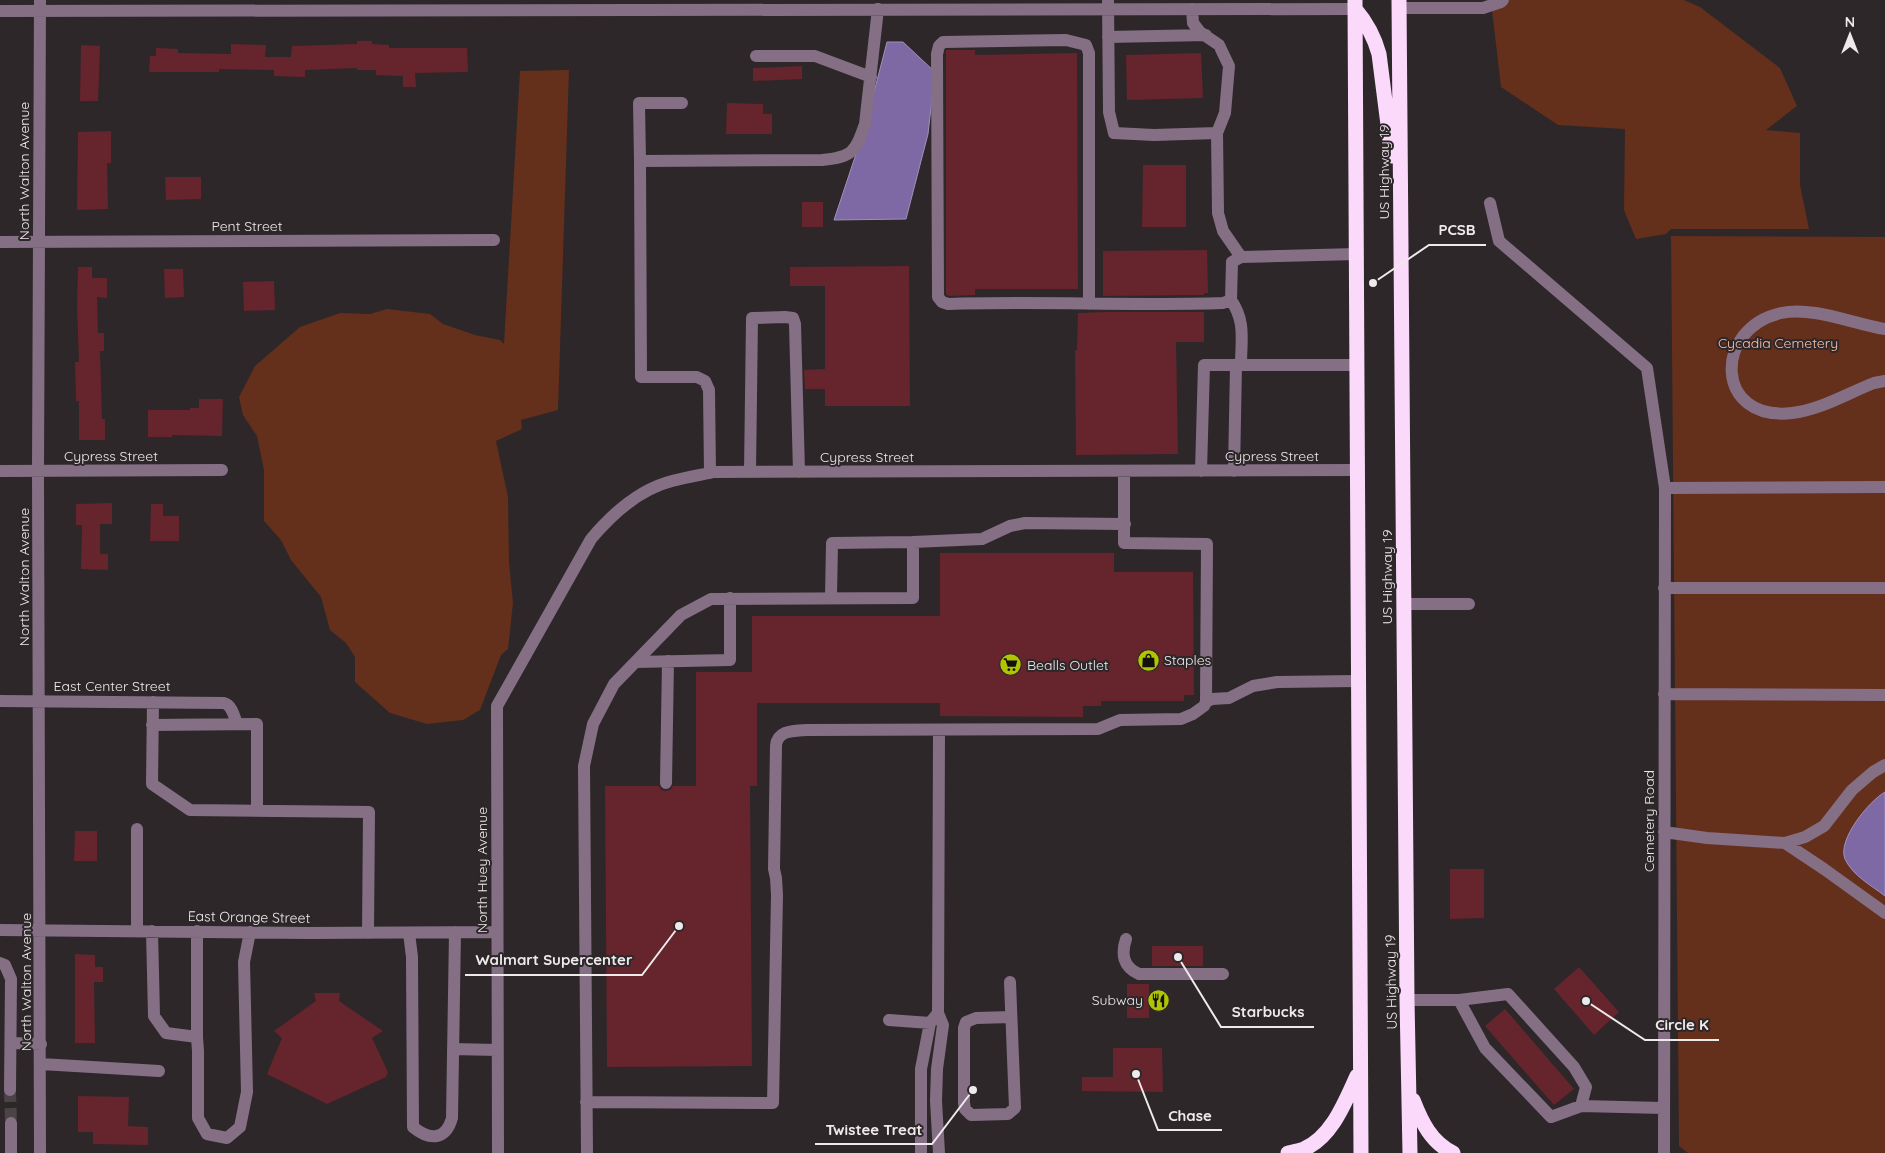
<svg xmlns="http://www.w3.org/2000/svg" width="1885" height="1153" viewBox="0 0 1885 1153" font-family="Quicksand,sans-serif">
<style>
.green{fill:#642f1b}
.water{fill:#7f69a5;stroke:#a090ba}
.building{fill:#66242c}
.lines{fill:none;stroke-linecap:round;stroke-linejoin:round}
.minor-tunnel{stroke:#4a4446;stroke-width:12;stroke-dasharray:12 6;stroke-linecap:butt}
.minor{stroke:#856f85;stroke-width:12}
.highway{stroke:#fad9fb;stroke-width:15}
.labels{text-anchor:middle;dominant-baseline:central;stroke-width:4;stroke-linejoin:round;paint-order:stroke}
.street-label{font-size:14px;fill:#eeeaec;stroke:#2d2729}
.park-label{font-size:14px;fill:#fec3ad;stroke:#2d2729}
.poi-label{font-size:14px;fill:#eeeaec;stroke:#2d2729;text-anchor:start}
.leader{fill:none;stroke:#eeeaec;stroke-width:2}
.callout-dot{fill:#eeeaec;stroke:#2d2729;stroke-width:2}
.callout-label{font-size:15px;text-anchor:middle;font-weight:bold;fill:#eeeaec;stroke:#2d2729;stroke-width:4;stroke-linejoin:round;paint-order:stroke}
</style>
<rect width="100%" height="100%" fill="#2d2729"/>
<path class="green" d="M1502 0H1684L1700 7 1780 68 1797 106 1766 130 1800 133V185L1809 229H1671L1666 234 1636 239 1624 210 1625 129 1558 125 1501 87 1492 10Z
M569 70 558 410 521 420 522 429 496 441 508 497 509 562 513 603 508 649 501 655 480 710 463 720 427 724 390 713 355 682V657L346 643 330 630 321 597 291 560 281 540 264 521V470L257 436 243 415 239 397 255 366 300 327 340 313 370 314 387 309 430 314 443 324 475 335 500 340 504 344 520 71Z
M1671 236 1885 237V1153H1688L1679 1146Z"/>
<path class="water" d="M887 42H903L935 72 928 134 906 219 834 220 865 127Z
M1885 792V896C1871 885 1853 876 1845 859 1837 840 1869 801 1885 792Z"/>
<path class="building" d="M357 41H372V44L389 45V48H467L468 72 415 73 416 87H403V76L376 75V70H357V68L305 70V77L274 76V70L219 69V72H149L150 56H156V48L178 49V53L231 54V44L266 45 265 57H291L292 46 357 44Z
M81 45 100 46 98 101H80Z
M946 50H975V55L1077 53 1078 289H975V295L949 296 946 294Z
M1201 53 1203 98 1127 100 1126 55Z
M802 66V79L753 81V68Z
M727 103 763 104V114H772V134H726Z
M111 131V163H107L108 209 77 210 78 132Z
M1143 165H1186V227H1142Z
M165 177H201V199L166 200Z
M802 202H823V227H802Z
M1207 250 1208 293H1204V295L1103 296V251Z
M909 266 910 406H825V389H805L804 370 825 369V286H790V267Z
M78 267H92V278H107V298L97 297 98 333H104V351H100L102 419H105V440H79V401H76L75 362H79L77 306Z
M164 269H183L184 297 165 298Z
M274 281 275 310 244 311 243 282Z
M1104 312H1204V342H1176L1178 454 1076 455 1075 350H1077L1078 313Z
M199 399H223L222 436 172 435V437H148V410H190V408H199Z
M112 503V524H100V554H108V570L81 569 82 525H76V504Z
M151 504H163V516H179V541H150Z
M940 553H1114V572H1193L1194 695H1184V701H1101V706H1083V717L940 716V703H757V786H750L752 1066 607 1067 605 786H659L661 790 666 791 670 790 673 786H696V672H752V616H940Z
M75 831H97V861H74Z
M1450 869H1484V918L1450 919Z
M1152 946H1203V966H1152Z
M75 954 95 955V967H103V982H94L95 1043H75Z
M1579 967 1619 1012 1594 1035 1554 989Z
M1127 984H1149V1018H1127Z
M314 993H340L339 1001 383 1031 372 1038 388 1072 386 1077 327 1104 267 1074 282 1038 274 1031 316 1001Z
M1505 1009 1574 1089 1554 1105 1485 1026Z
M1113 1048H1162L1163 1092 1082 1091V1077H1113Z
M78 1096 129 1097 128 1126 148 1127V1145L93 1144V1132H78Z"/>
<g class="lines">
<path class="minor-tunnel" d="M10 1090 11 1123"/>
<path class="minor" d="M40 0 38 471 40 1153
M1108 0 1109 112 1114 133 1154 135 1217 133
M1399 8H1483L1501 2 1503 0
M1192 9 1193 23 1200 32 1219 45 1229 66 1225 113 1217 133 1218 213 1223 231 1241 257
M0 11 1355 9
M1108 37 1206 35
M756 56H815L871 77
M640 161 639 103H682
M1490 203 1499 241 1647 368 1665 488 1664 1153
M0 242 494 240
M1231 300C1246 322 1241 340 1241 365
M1089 304V53L1086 45 1066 40 943 42 939 46 937 54 938 297 942 302 948 304C1040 301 1131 306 1223 303L1231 300 1232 262 1241 257 1356 254
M1885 329C1853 324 1813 306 1781 313 1713 328 1714 422 1792 413 1820 410 1848 393 1874 383L1885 381
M0 471 222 470
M1201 471 1204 365H1356
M1234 471 1236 365
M750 472 752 318 785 317 793 318 795 324 799 472
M1124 472V543L1207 544 1206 702
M710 473 709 390 705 381 697 377H641L640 161 822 160C853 157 855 152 865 124L878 9
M1665 488 1885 487
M1664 588H1885
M831 597 832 543 913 542
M1404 604H1469
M636 662 730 660V598
M1664 694 1885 695
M0 701 224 703C232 705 234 716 237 724
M153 702 152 784 190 810 369 812 368 933
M152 725 257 724V810
M666 783 668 661
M137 829V931
M1664 832 1707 838 1785 843 1805 837 1824 826 1852 790 1873 772 1885 765
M1785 843 1824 869 1885 913
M0 930 308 933 497 932
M152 931 154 1016 166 1033 197 1037 198 1051V1118L207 1134 227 1138 240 1127 247 1092 244 962 250 932
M409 933 412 957 413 1127C430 1141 446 1140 452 1118L455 932
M1126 939C1121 954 1123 967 1139 974H1223
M0 963 5 965 11 979 10 1090
M1010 982 1015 1108 1008 1114 971 1115 965 1109 964 1103V1028L966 1022 976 1018 1011 1017
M1407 1000H1459L1485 1048 1551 1117 1581 1106 1664 1108
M1459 1000 1508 994 1574 1067 1586 1087 1581 1106
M889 1020 930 1023
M197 1037V931
M11 1043 41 1044
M453 1049 497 1050
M41 1064 159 1071
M586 1102 773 1103 777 895 776 878 774 869 776 746C777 730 794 731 806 730L1098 729 1120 720 1181 719 1193 714 1204 706 1206 702 1212 699 1229 698 1253 686 1277 682 1357 681
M11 1123V1153
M498 1153 497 706 591 539C612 514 640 489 672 481 686 477 700 475 714 472L1357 470
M587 1153 584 766 593 724 614 684 681 615 711 599 913 598V542L982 539 1010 526 1025 523 1125 524
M921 1153V1069L930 1023 938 1013
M939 1153 936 1101 937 1069 943 1025 938 1013 939 730"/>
<path class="highway" d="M1355 0 1361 1153
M1399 0 1407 1000 1410 1153
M1355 9C1367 23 1374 36 1379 54L1392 156
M1413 1100C1422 1123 1431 1142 1453 1153
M1288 1153C1293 1152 1299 1151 1304 1149 1332 1137 1345 1102 1357 1076"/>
</g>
<defs>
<symbol id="shop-disc" viewBox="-11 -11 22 22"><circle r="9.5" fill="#b0c500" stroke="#2d2729"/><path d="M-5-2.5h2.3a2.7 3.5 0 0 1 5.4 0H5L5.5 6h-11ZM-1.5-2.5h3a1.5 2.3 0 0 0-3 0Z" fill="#111"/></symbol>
<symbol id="supermarket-disc" viewBox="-11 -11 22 22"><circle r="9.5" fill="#b0c500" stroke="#2d2729"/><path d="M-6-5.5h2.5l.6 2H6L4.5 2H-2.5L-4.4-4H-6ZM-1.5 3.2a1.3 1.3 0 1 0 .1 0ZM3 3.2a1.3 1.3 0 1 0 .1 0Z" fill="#111"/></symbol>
<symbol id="restaurant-disc" viewBox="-11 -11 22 22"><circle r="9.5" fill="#b0c500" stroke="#2d2729"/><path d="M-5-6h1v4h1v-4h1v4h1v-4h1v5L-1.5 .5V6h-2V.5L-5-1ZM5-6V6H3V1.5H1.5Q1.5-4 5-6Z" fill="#111"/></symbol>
</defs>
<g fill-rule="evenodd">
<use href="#shop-disc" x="1136" y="648" width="25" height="25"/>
<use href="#supermarket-disc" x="998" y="652" width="25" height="25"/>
<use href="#restaurant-disc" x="1146" y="988" width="25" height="25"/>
</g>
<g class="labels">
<g class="street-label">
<text transform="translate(24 171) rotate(-90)">North Walton Avenue</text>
<text transform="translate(1384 172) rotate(-90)">US Highway 19</text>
<text x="247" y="226">Pent Street</text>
<text x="111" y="456">Cypress Street</text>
<text x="1272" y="456">Cypress Street</text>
<text x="867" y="457">Cypress Street</text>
<text transform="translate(24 577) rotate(-90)">North Walton Avenue</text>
<text transform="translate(1387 577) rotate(-90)">US Highway 19</text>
<text x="112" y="686">East Center Street</text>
<text transform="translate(1649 821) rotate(-90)">Cemetery Road</text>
<text transform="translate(482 870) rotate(-90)">North Huey Avenue</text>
<text transform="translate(249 917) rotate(1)">East Orange Street</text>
<text transform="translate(26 982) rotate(-90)">North Walton Avenue</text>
<text transform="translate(1391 982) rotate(-91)">US Highway 19</text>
</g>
<g class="park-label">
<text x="1778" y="343">Cycadia Cemetery</text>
</g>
<g class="poi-label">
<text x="1164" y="660">Staples</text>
<text x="1027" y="665">Bealls Outlet</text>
<text x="1143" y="1000" text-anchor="end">Subway</text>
</g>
</g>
<path class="leader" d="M1373 283L1429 245H1486M679 926L642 975H465M1178 957L1221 1027H1314M1586 1001L1645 1040H1719M1136 1074L1158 1130H1222M973 1090L932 1144H815"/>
<g class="callout-dot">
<circle cx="1373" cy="283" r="5"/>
<circle cx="679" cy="926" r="5"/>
<circle cx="1178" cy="957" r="5"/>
<circle cx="1586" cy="1001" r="5"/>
<circle cx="1136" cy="1074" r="5"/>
<circle cx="973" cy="1090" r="5"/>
</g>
<g class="callout-label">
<text x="1457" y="235">PCSB</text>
<text x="554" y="965">Walmart Supercenter</text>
<text x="1268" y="1017">Starbucks</text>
<text x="1682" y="1030">Circle K</text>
<text x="1190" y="1121">Chase</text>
<text x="874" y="1135">Twistee Treat</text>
</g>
<g transform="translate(1850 35)" stroke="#2d2729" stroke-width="4" paint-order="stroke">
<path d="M0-4L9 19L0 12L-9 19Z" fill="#eeeaec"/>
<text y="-8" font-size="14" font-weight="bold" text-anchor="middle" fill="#eeeaec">N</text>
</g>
</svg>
